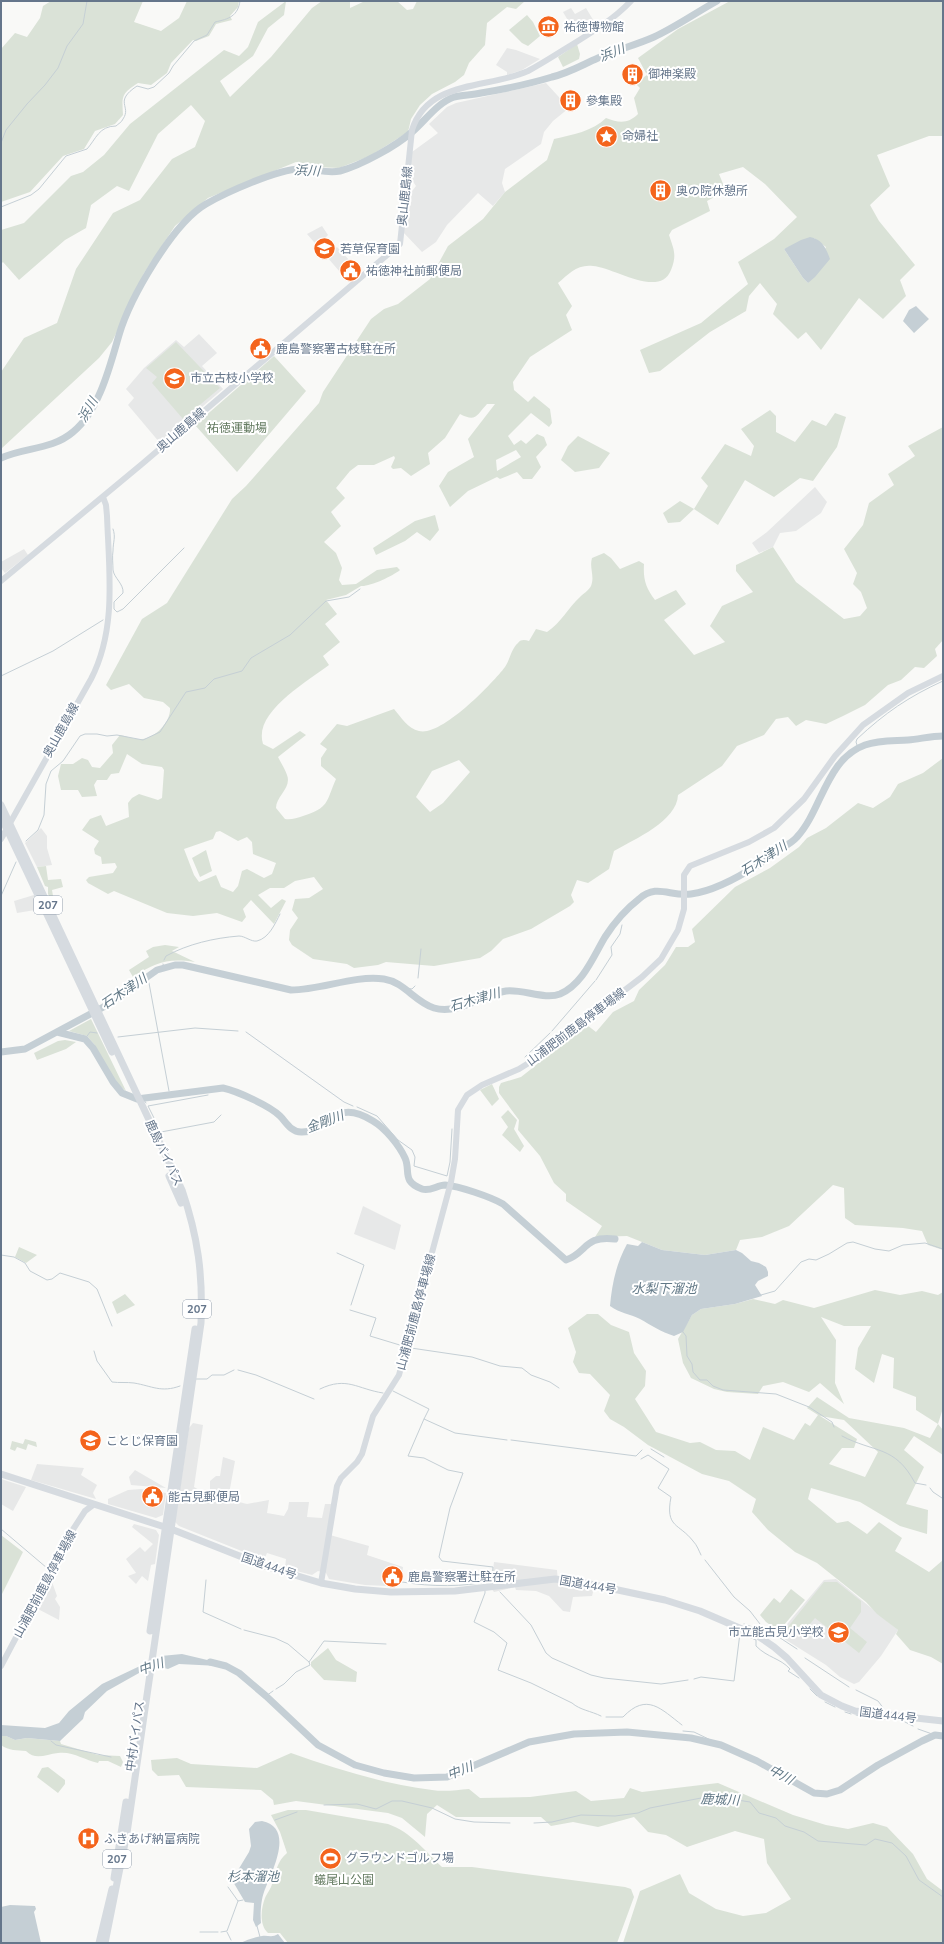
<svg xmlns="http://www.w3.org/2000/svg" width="944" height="1944" viewBox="0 0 944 1944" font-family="'Nunito Sans','Noto Sans JP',sans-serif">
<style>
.built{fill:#e7e8e8}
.green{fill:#dae2d7;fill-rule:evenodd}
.water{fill:#c5cfd5}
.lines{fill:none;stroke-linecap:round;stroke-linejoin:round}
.stream{stroke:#c5cfd5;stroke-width:1}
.river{stroke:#c5cfd5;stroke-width:7}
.secondary{stroke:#d6dbe0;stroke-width:6}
.trunk{stroke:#d6dbe0;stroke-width:7}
.labels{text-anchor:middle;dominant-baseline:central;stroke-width:4;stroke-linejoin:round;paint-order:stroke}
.shield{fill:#fff;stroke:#939fae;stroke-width:1}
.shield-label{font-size:11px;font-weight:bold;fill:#65768b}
.poi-label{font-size:12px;fill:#65768b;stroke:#fff;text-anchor:start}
.street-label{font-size:12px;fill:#65768b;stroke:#fff}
.park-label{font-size:12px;fill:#647b61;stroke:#fff}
.water-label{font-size:13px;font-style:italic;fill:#617886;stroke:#fff}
</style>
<rect width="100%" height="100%" fill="#f9f9f7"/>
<path class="built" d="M571 8 575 14 586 8 595 23 576 34 563 12Z
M507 48 516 50 540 59 522 70 507 75V72L496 65Z
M546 83 569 108 553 121 544 132 541 144 505 169 502 183 505 192 493 206 478 193 447 225 436 242 422 252 403 232 406 199 416 186 408 174 412 152 438 133 429 124 447 107 456 103Z
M322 226 328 235 323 240 332 251 337 247 351 262 340 272 307 234Z
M199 334 217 353 202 366 223 389 160 443 128 405 134 398 126 389 144 368 176 340 184 347Z
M815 487 827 502 821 513 796 531 780 533 773 547 759 553 752 543 767 532Z
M24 549 28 555 5 573 1 568V562Z
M41 828 47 836V848L52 865 37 867 25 843Z
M34 895 41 909 17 913 14 901Z
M363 1206 401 1225 395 1250 354 1234Z
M193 1423 203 1425 194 1487 210 1496V1481L216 1476H220L223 1457 235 1461 229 1494 233 1496 231 1500 247 1504 269 1500 267 1513 284 1516 288 1509 289 1502H309L307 1517 322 1518 325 1504H335L330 1535 369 1546 367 1555 403 1567 401 1582 387 1586 365 1585 329 1579 326 1573 318 1571 312 1575 285 1568 286 1559 267 1553 264 1560 179 1526 175 1522 189 1428Z
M37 1464 84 1468 81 1475 97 1485 93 1493 96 1499 31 1480Z
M135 1470 166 1488 131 1485 129 1477Z
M1 1479 26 1487 13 1511 1 1504Z
M141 1489 166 1493 163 1515 156 1518 108 1504V1499L128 1490Z
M134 1524 156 1530 159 1535 155 1564 151 1565 148 1581 142 1576 136 1584 128 1576 136 1573 126 1559 140 1547 145 1552 153 1544 132 1527Z
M494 1562 557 1570 558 1583 594 1588 592 1596 573 1597 570 1612 563 1611 549 1596 536 1591 516 1590 515 1587 494 1592 491 1588Z
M51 1579 57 1596 55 1599 60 1607 59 1620 36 1608Z
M836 1579 898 1630 881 1656 859 1682 854 1684 840 1677 826 1665 778 1635 824 1580Z"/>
<path class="green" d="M51 1H143L134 22 161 31 179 18 187 1H239L238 7 230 16 232 20 216 24 209 36 196 41 193 40 171 63 167 73 151 85 138 83C121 94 122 96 123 115L115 124 95 131 84 149 63 156 30 192 1 202V49L15 33 27 37 40 18 43 6Z
M286 1 284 15 268 28 253 56 220 81 230 97 271 57 312 8 322 1H350V8L365 1H397L407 10 413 9 417 1H525L516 9 507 7 487 23 485 45 469 63 464 75 455 82 432 94 420 105 411 119 408 132 370 156 339 168 316 167 296 162 208 198 175 226 144 273 112 342 99 358 1 449V372L24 338 57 323 76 269 113 213 140 200 172 159 195 147 205 121 191 105 158 134 129 191 117 186 91 205 86 228 65 240 19 280 3 262 1 264V230L24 223 71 176 83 172 104 155 130 124 224 50 239 56 248 47 258 22Z
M730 1H943V136H929L877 155 890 186 870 205 879 221 915 265 900 280 906 296 883 319 859 298 821 350 806 332 798 339 773 314 777 304 760 283 749 296 746 311 710 332 660 371 649 373 640 350 701 323 748 284 738 262 774 239 797 217 765 184 743 167 719 174 726 191 707 201 710 211 672 230 669 235C674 250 677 255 671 270 660 299 613 267 593 266 577 264 569 274 558 283L572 306 566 315 572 330 530 357 513 382 514 390 528 402 534 396 550 409 552 423 549 427 531 413 508 436 514 445 521 440 526 444 537 434 544 437 547 445 536 457 541 467 532 479H523L517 472 500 479 497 477 468 491 450 507 439 486 448 472 474 457 468 439 495 404H487C476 416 476 422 460 414L445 438 428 453 430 464 411 476 401 468 393 469 391 467 395 458 394 456 374 465H358L350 471 336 488 345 498 331 512 341 526 324 542 336 553 342 568 339 580 342 585 356 584 377 570 397 567 400 570C393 576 369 587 361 586L346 595 326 600 337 614 325 624 340 642 323 656 329 665C307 682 253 712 263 744L273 749 300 731 306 735 278 757C281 763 285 769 287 775 292 788 276 796 276 808L285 819C291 820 297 818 303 816 329 808 326 802 336 779L321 766V758L327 749 320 744 337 724 347 726 394 709C401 717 408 729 419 731 441 737 492 684 505 667 510 660 511 649 518 643 521 639 525 640 529 641L536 629 547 632C561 623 568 608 580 597 583 594 589 590 591 586 595 576 589 568 592 558L604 553 611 558 620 569 639 561 644 564C643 580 646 588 655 600L676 590 686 604 664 620 694 655 725 642 710 626 722 606 753 592 736 571V565L773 547 796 582 844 619 860 616 867 608 861 592 853 584 857 573 844 549 863 525 869 503 894 485 888 474 915 456 908 446 943 427V640L935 649 937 656 924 668 915 667 901 680 888 685 865 705 843 716 826 724 806 720 796 726 788 717 776 719 764 735 737 746 722 766 678 795C677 821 635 839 614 851L609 869 588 883 577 880 571 895 574 902 570 906 531 929 503 939 491 951 480 958 434 966 386 962 378 965 354 968 347 964 313 959 292 945 289 940 290 930 298 918 292 910 295 899 309 898 323 889 314 877 295 881 284 888H270L258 895 271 908 282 899 286 901 274 924 251 900 243 909 246 917 242 922 217 913 193 916 167 913 114 891 108 894 88 883 86 880 89 877 113 873 117 867 115 863 102 864 101 857 95 854 94 849 99 841 82 830 90 819 101 815 106 826 129 817 128 803 132 798 139 794 158 800 162 798 164 770 162 767 142 764 127 754 119 773 111 774 107 780H97L94 785 97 796 82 797 78 790H61L58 776 61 764H73L82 758 88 760 92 767 100 768 113 753 112 745 120 735C126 736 136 740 142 739 156 738 171 721 170 708L163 702 144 698 129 684 111 690 106 685 142 619 167 603 232 499 246 486 319 403 323 392 371 319 384 309 398 304 430 279 448 246 483 219 505 192 547 160 554 139C572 135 593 131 606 118 619 123 628 124 638 114L634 98 640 88 635 83 647 75 638 58 678 29ZM814 238 826 247 808 283 803 278 784 249ZM516 450 521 457 497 471 496 460ZM459 760 470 772 443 803 430 812 416 797 432 771ZM220 831 238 841 247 837 252 842 253 854 276 863 272 874 264 878 247 869 242 871 238 886 233 892 221 887 216 875 199 882 194 875 184 849 213 839 216 832Z
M527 15 533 22 540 36 528 46 522 43 509 30Z
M577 44 580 54 579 59 563 67 558 57Z
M176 342 220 388 183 419 152 383 157 377 146 368Z
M274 356 306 391 237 472 195 425Z
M770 410 776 416V432L795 442 812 420 826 426 835 413 846 417 837 447 813 481 800 478 774 497 745 480 718 525 694 509 680 522 668 523 663 513 680 501 694 509 708 486 701 478 725 444 751 456 754 446 741 429Z
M578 436 610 453 599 468 575 472 561 460 568 446Z
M435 515 439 530 430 541 417 532 405 541 376 555 373 548 415 521Z
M943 758V1250L928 1245 922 1231 903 1228 855 1225 845 1218 844 1188 833 1185 789 1226 762 1237 740 1240 736 1250 705 1255 662 1250 627 1236 595 1237 602 1226 566 1201V1194L554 1183 540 1156 518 1130 519 1120 499 1093V1087L501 1083 521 1077 535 1066 543 1058 587 1025 596 1032 613 1012 634 1001 639 990 665 965 676 947H688L695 942 692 929 735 887 770 868 799 847 807 838 826 828 858 803 873 808 890 797 898 784 923 773Z
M206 850 212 871 200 877 192 858Z
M46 866 48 880 61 879 63 887 52 890 53 896 50 898 48 894V887L45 886 37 867Z
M165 945 179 947 172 951 195 962C167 958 157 962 133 977L129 970 149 957 146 951 153 947Z
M91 1019 126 1091 116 1083 94 1044 87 1036 69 1031Z
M65 1040 76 1042 66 1049 37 1060 34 1053 58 1041Z
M492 1084 499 1099 492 1106 480 1090Z
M508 1110 517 1120 514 1129 524 1146 520 1152 502 1135 508 1127 501 1117Z
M19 1247 37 1255 26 1263 15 1257Z
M875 1290 900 1295 922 1291 938 1295 943 1292V1408L938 1424 943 1430V1455L914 1436 904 1450 924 1467 906 1504 928 1510 927 1534 900 1526 860 1502 811 1488 808 1499 837 1523 848 1521 867 1534 879 1522 902 1538 895 1551 929 1572 943 1560V1664L931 1657 910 1650 896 1634 898 1630 877 1614 866 1602 817 1563 795 1552 768 1530 752 1512 756 1499 729 1481 702 1474 648 1445 624 1427 610 1419 604 1411 610 1395 590 1374 579 1373 573 1362 576 1352 568 1328 587 1314H598L611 1325 629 1332 634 1353 646 1371 645 1386 635 1399 656 1432 690 1443 700 1442 716 1450 735 1451 750 1460 763 1427 794 1440 805 1423 810 1426 818 1415 807 1408 817 1397 849 1418 904 1428 930 1438 938 1424 916 1410V1397L893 1388 894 1358 882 1354 874 1383 855 1369 858 1348 871 1326H844L821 1317 836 1340 835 1383 844 1404 820 1383 809 1392 783 1382 763 1386 758 1394 727 1392 714 1389 691 1378 683 1363 678 1339 692 1315 701 1309 735 1304 753 1299 775 1304 783 1300 814 1308ZM820 1416 844 1420 878 1452 865 1477 829 1464 842 1448H854L857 1439Z
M125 1294 135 1305 117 1314 112 1302Z
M25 1439 36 1442 37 1447 28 1444 26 1450 17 1447 15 1451 10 1449 12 1441 23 1444Z
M1 1535 23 1552 1 1596Z
M824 1582H837L861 1601V1612L850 1628 867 1642 859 1653 815 1618 806 1629 801 1625 795 1633 787 1628Z
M791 1589 805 1600 779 1631 766 1622 760 1615 774 1598 780 1603Z
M328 1648 336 1660 357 1672 356 1682 324 1680 311 1666V1662Z
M1 1736H6L15 1740 27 1738 60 1741 61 1744 98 1755 120 1756 123 1762 121 1767 108 1761H99L98 1763C84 1760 73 1751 58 1753 46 1754 36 1761 26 1751 17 1750 9 1751 1 1745Z
M291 1753C336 1769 384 1784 432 1790 444 1792 457 1790 469 1789L480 1798 530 1797 576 1791 591 1801 624 1798 630 1788 642 1792 718 1783 793 1815 826 1825 848 1829 873 1823 887 1827 913 1854 927 1879 943 1891V1943H623L640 1891 680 1874 689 1893 716 1909 743 1916 766 1913 791 1899 767 1863 764 1839 735 1831 687 1847 666 1835 648 1832 634 1817 598 1827 573 1822 551 1826 541 1817H456L437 1805 427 1814 425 1837 402 1818 388 1813 296 1801 274 1805 273 1800 261 1790 186 1787 179 1775 158 1776 152 1770 151 1760 177 1758 191 1764 257 1768Z
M48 1767 65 1780V1784L58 1793 37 1777 42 1768Z
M288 1810H306L388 1824C411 1832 425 1851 442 1867H472L625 1887 631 1889 634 1897 617 1943H288L280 1933H268C259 1925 261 1908 265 1898 267 1893 271 1889 272 1884 276 1872 277 1861 287 1853L280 1832 271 1815Z"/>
<path class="water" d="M810 237C822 239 826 248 830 259L815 277 808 283 803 278 784 249 801 240Z
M916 306 929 319 914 333 903 321 909 310Z
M642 1242 662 1250 705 1255 736 1250 742 1253 751 1261 759 1263 766 1267 768 1272V1276L758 1281 755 1285 762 1296 735 1304 701 1309 692 1315 683 1332 674 1336C661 1332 651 1325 640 1319 630 1314 619 1313 610 1306 612 1284 616 1264 627 1244L638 1246Z
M182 1654 220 1663 219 1666 179 1664 168 1669 157 1666 139 1673 107 1691 85 1712 83 1719 60 1741 27 1738 15 1740 6 1736H1V1725L45 1728 59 1723 69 1711 102 1684 161 1656Z
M262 1821C296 1828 271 1873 264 1892 261 1900 260 1914 261 1923L256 1927 253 1920 254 1903 245 1902 232 1880 249 1852 251 1846 249 1829 255 1822Z
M10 1905 35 1906 36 1909 34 1912 41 1943H1V1907Z
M278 1934 285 1943H240C247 1940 255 1937 262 1936 268 1935 272 1938 278 1934Z"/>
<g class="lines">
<path class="stream" d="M1 143 6 130 27 104 45 85 58 68 67 46 83 24 87 1
M1 207 31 195 39 189 66 156 87 149C96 139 99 126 116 126 118 124 122 122 123 119 132 106 113 102 137 86L148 89 154 87 169 73 173 66 194 41 207 35 215 22C229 19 238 16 240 1
M113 529C116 537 113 542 113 551 112 556 113 564 113 570 114 578 124 584 123 593L114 602V609L117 612 123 609 184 548
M1 676 53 651 103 620
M858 748 856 742 857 739C885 713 908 697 943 681
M26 841 38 830 44 815 46 784 51 771 63 761 80 736 85 734H97L107 736 117 735 143 740 160 732 186 692 205 688 214 679 242 671 251 658 290 635 326 601 349 597 360 589
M1 896 16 862
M164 960 166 956C188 944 214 938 239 936 245 936 251 942 257 941 269 938 275 924 280 914
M163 964 164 967
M146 976 148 980
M418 978 421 949
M596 980 612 955 611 947 620 934 622 925
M149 983 169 1091
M405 988 412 989 415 986
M552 1031 595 981
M246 1032 344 1102 353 1106
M118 1037 195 1028 238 1031
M85 1039 90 1032 97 1033
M525 1057 550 1033
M208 1095 148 1106 161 1132 214 1122 221 1115
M169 1096V1093
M144 1100 146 1103
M357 1107 377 1116 398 1140 412 1150 415 1157 414 1166 447 1176 450 1162 452 1129
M337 1253 364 1265 351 1305
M1 1255 14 1257 25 1263 30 1271 47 1280 52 1279 60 1273 89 1282 97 1289 112 1326
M761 1295 775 1291 801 1262 809 1259 816 1260 829 1254 847 1243 853 1242 875 1249 889 1251 903 1245 925 1243 943 1249
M350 1310 376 1318 370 1336 403 1346
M683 1332 686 1336 687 1356 692 1364 693 1372 700 1380H707L713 1386 723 1390 776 1394 809 1407 832 1422 834 1427
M411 1348 472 1357 500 1366 522 1368 531 1375 550 1382 559 1388
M94 1351 97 1361 112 1382C119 1383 127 1382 134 1383 152 1386 161 1393 180 1386
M238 1370 256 1375 314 1399
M196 1379H207L212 1375H224L234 1370
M320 1389C347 1376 357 1389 383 1393
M393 1391 429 1409 424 1419 455 1433 507 1440
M842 1436C874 1453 895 1445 915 1483L926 1485
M511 1440 636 1456 642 1450
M651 1449 664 1457
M641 1459 648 1455 669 1469 658 1488 671 1497C665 1528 679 1523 693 1541 697 1545 699 1551 701 1555
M930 1488 933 1492 942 1498
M1 1529 47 1568
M705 1560 734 1597 750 1611 760 1624
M206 1580 203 1612 241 1629
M402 1582C432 1587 463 1587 492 1581L493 1567 442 1561 439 1557 450 1508 463 1473 448 1470 424 1458 408 1456 424 1419
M485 1591V1593L474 1622 494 1632 507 1643 498 1670 531 1683 572 1703C580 1710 591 1711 601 1716
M500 1592 531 1625 546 1653 552 1658 591 1675 604 1678 661 1684 688 1680
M744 1624 758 1629
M244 1630 275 1638 288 1644 309 1662
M768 1630 797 1649
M766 1633 776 1636
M805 1658 849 1687
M694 1679 701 1677 734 1681 740 1633 756 1640V1646C768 1658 780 1658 790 1669L788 1671 799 1678
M276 1689 284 1684 296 1672 310 1665 309 1662 324 1641 386 1644
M810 1689 817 1696
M856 1690 878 1701 884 1709
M266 1696 273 1691
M825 1702 835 1707
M845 1712 851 1714
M856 1715 870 1717
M606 1717H623C647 1692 661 1709 682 1725
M877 1718 887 1719
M893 1719 902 1720
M905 1722 913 1726
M918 1729 935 1735
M683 1731 694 1732 721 1745
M51 1741 56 1745 111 1757
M324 1805 357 1804 376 1809 392 1801H402L432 1808 455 1819 474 1822 510 1823
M275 1820 297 1812
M534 1823 552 1822 581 1815 615 1816 638 1813 650 1808 701 1798 717 1803 731 1799 750 1802 759 1813 776 1818 785 1826 804 1832 818 1841 866 1845 875 1839 892 1843 906 1856 919 1880 943 1897
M228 1887 238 1901 243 1900
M257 1926 260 1937
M200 1932H218
M221 1932 227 1931 238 1901
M227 1932 231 1940"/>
<path class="river" d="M1 458C25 447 52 450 73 432 99 411 110 366 119 335 130 298 173 223 206 204 225 193 278 169 300 169 313 168 326 174 340 171 362 165 396 146 412 132 425 121 437 103 454 97 462 95 472 95 481 93 505 89 529 84 552 77 569 73 582 65 598 58 616 50 636 45 654 37 674 28 697 12 717 1
M57 1032 85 1039 93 1048 113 1082 122 1093 137 1099 223 1088C237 1091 270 1106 280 1116 286 1122 291 1132 301 1132 330 1133 332 1096 373 1121 385 1128 399 1145 405 1158 411 1171 401 1181 422 1189 430 1192 437 1185 445 1185 459 1186 491 1197 503 1204L566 1260C587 1253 584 1235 615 1239
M1 1052 25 1049 109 1004 157 970 175 965H183L291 990C322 990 353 975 384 979 404 982 415 1002 434 1008 458 1015 483 995 506 991 523 989 545 1000 560 994 583 984 593 957 605 937 614 923 626 909 639 899 657 883 670 897 691 894 714 891 739 877 759 864 764 861 769 856 774 853 782 847 790 845 797 837 822 810 826 759 865 745 879 740 894 741 908 740 920 739 931 736 943 736
M210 1662 226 1666 239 1673 266 1696 318 1745 355 1765 384 1773 414 1778 447 1777 529 1742 574 1734 627 1732 691 1738 721 1745 757 1761 814 1793 827 1794 840 1790 878 1765 922 1741 935 1735 943 1736"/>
<path class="secondary" d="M1 581 142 464 400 244 412 130C428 79 488 89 528 71 543 63 558 53 573 44 594 31 614 19 631 1
M1 839 91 679C117 629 109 571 107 516L106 505 103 497
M321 1583 337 1486 341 1478 357 1462 362 1454 373 1416 399 1375 451 1182 455 1159 458 1110 467 1095 482 1085 519 1069 527 1064 541 1051 587 1019 642 977 661 959 678 930 684 909V875L690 866 749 842 774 828 804 799 835 756 863 725 908 693 943 676
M1 1666 72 1531 85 1511 93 1505"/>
<path class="trunk" d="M1 805 182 1190C198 1237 203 1274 201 1323L127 1833 105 1943
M1 817 112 1052
M169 1176 181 1203
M1 1474 171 1529 265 1566 321 1583 355 1589 391 1592 455 1591 555 1579 585 1583 665 1600 700 1611 758 1636 774 1647 787 1658 821 1695 842 1706 855 1711 870 1713 943 1721
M150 1631 195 1329
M114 1878 126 1802
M99 1943 112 1889"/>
</g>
<defs>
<symbol id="museum-disc" viewBox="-11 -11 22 22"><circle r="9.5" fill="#f4641c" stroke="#fff"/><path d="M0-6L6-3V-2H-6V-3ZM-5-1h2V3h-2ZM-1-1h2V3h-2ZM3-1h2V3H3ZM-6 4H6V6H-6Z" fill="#fff"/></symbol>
<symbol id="building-disc" viewBox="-11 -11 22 22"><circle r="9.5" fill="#f4641c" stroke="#fff"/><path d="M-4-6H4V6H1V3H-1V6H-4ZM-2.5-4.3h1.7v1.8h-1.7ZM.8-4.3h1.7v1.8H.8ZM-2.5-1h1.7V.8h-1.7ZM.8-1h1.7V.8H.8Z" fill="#fff"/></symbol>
<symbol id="sight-disc" viewBox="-11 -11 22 22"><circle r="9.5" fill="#f4641c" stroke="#fff"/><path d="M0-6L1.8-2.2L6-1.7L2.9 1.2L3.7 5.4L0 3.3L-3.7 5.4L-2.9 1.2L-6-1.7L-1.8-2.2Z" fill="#fff"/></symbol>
<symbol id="school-disc" viewBox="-11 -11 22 22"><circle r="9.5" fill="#f4641c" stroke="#fff"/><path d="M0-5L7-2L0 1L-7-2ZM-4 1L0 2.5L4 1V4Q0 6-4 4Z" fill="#fff"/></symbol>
<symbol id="civic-disc" viewBox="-11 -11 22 22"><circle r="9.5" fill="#f4641c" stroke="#fff"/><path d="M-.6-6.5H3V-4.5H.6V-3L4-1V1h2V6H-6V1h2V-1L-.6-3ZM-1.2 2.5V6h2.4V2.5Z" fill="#fff"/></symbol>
<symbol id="hospital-disc" viewBox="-11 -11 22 22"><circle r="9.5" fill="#f4641c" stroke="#fff"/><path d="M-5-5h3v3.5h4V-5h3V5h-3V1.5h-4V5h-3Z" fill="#fff"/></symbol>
<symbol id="stadium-disc" viewBox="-11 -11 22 22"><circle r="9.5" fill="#f4641c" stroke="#fff"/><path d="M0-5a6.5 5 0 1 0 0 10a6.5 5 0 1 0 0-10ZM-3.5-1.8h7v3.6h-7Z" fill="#fff"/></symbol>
</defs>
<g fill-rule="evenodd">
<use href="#museum-disc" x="536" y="14" width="25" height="25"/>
<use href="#building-disc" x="620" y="62" width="25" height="25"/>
<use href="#building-disc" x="558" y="88" width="25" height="25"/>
<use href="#sight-disc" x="594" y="124" width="25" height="25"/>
<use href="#building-disc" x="648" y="178" width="25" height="25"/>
<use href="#school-disc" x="312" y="236" width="25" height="25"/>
<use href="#civic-disc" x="338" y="258" width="25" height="25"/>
<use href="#civic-disc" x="248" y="336" width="25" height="25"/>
<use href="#school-disc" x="162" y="366" width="25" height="25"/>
<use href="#school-disc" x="78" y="1428" width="25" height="25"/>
<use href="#civic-disc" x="140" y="1484" width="25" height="25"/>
<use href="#civic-disc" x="380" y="1564" width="25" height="25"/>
<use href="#school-disc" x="826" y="1620" width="25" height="25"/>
<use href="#hospital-disc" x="76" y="1826" width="25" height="25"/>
<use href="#stadium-disc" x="318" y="1846" width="25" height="25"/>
</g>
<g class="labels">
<g class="shield">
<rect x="34" y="896" width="28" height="18" rx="3"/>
<rect x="183" y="1300" width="28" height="18" rx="3"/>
<rect x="103" y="1850" width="28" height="18" rx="3"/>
</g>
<g class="shield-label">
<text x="48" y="905">207</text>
<text x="197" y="1309">207</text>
<text x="117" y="1859">207</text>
</g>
<g class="poi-label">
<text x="564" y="27">祐徳博物館</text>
<text x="648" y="74">御神楽殿</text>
<text x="586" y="101">參集殿</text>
<text x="622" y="136">命婦社</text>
<text x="676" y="191">奥の院休憩所</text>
<text x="340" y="249">若草保育園</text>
<text x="366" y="271">祐徳神社前郵便局</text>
<text x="276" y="349">鹿島警察署古枝駐在所</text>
<text x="190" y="378">市立古枝小学校</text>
<text x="106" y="1441">ことじ保育園</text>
<text x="168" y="1497">能古見郵便局</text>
<text x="408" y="1577">鹿島警察署辻駐在所</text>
<text x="824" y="1632" text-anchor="end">市立能古見小学校</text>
<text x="104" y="1839">ふきあげ納富病院</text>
<text x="346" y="1858">グラウンドゴルフ場</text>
</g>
<g class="street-label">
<text transform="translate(405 196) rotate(-84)">奥山鹿島線</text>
<text transform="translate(181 430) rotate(-41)">奥山鹿島線</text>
<text transform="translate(61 730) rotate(-61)">奥山鹿島線</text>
<text transform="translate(576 1027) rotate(-37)">山浦肥前鹿島停車場線</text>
<text transform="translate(164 1153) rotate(65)">鹿島バイパス</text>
<text transform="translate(416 1312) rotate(-75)">山浦肥前鹿島停車場線</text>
<text transform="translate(269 1566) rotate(19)">国道444号</text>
<text transform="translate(45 1584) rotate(-62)">山浦肥前鹿島停車場線</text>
<text transform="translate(588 1585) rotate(10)">国道444号</text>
<text transform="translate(888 1715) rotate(7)">国道444号</text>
<text transform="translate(135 1736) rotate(-82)">中村バイパス</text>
</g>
<g class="park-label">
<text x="237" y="428">祐徳運動場</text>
<text x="344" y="1880">蟻尾山公園</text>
</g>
<g class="water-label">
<text transform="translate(612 53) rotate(-21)">浜川</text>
<text transform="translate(307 171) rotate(3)">浜川</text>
<text transform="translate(88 410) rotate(-60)">浜川</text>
<text transform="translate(764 859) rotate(-33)">石木津川</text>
<text transform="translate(124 992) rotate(-34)">石木津川</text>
<text transform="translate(475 1000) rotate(-16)">石木津川</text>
<text transform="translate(325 1122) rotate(-21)">金剛川</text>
<text x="664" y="1289">水梨下溜池</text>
<text transform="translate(151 1667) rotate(-19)">中川</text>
<text transform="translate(460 1771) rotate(-21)">中川</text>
<text transform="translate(781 1775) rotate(29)">中川</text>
<text transform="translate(720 1800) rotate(2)">鹿城川</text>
<text x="253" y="1877">杉本溜池</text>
</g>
</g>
<rect width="944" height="1944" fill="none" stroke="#65768b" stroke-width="4"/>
</svg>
